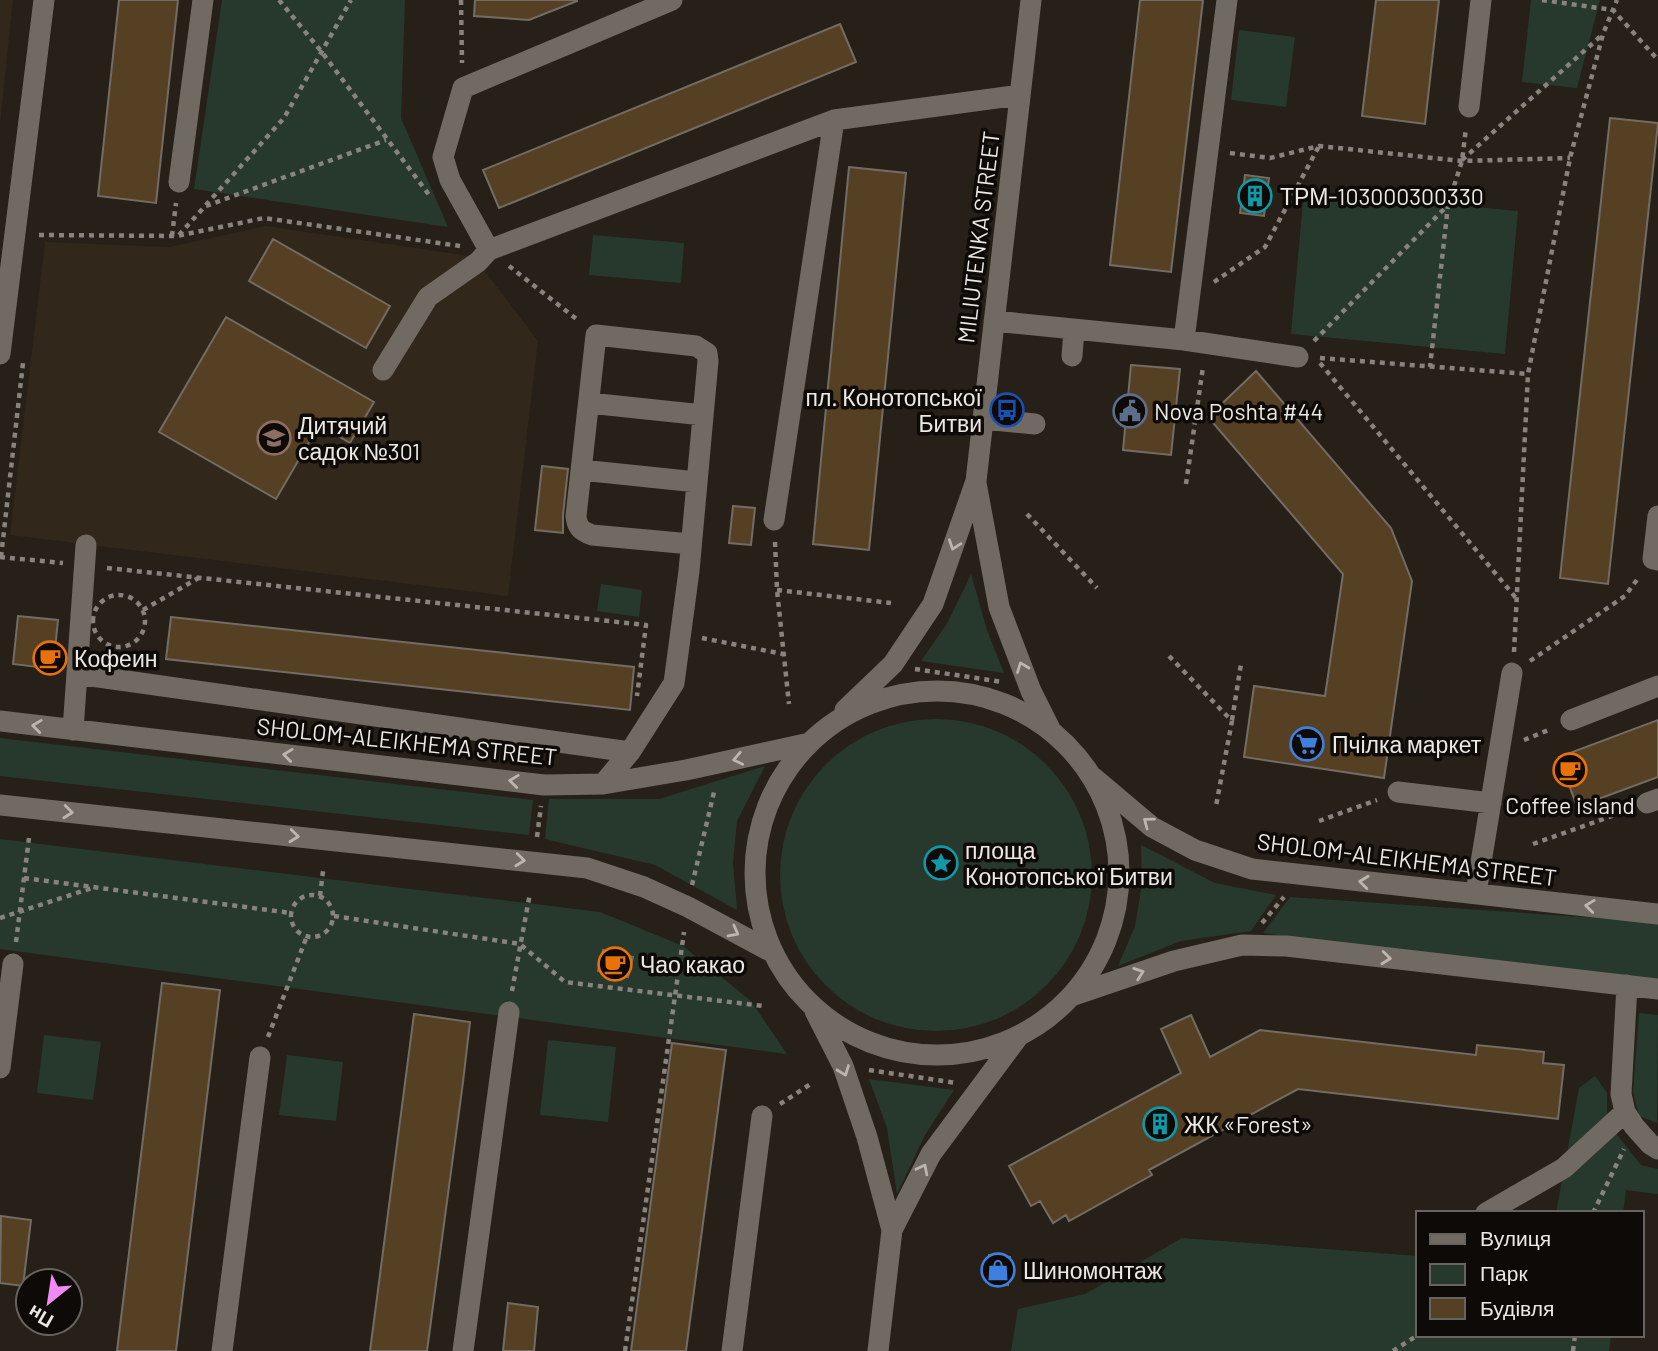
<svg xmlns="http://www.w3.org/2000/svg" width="1658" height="1351" viewBox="0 0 1658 1351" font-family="Barlow,sans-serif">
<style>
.built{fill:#31271b}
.green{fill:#26392c}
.building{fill:#554024;stroke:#736c64;stroke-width:2}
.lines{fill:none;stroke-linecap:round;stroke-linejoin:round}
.path{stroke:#88837d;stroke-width:4.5;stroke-dasharray:5 5;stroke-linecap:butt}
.minor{stroke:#716a62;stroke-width:21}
.oneway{stroke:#bbb6af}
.labels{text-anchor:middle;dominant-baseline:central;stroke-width:7;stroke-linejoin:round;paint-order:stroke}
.poi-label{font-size:23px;fill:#ece8e3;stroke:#0d0a08;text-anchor:start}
.street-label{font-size:23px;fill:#ece8e3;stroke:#0d0a08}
</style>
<rect width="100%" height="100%" fill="#262019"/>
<path class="built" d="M0 0H13L0 125Z
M266 226 470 256 478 262 538 341 508 596 10 535 45 242 169 247Z"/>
<path class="green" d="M222 0H405L401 118 448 227 194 189Z
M1531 0H1600L1577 88 1522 82Z
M1239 30 1295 37 1286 107 1231 100Z
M1304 191 1518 211 1505 354 1291 334Z
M593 235 684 243 681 283 589 275Z
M971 574 987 630 1004 673 921 661 948 622Z
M601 584 642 590 639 617 597 611Z
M780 875a156 156 0 1 1 312 0a156 156 0 1 1-312 0Z
M0 738 533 800 529 835 0 776Z
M765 766 737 821 733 863 737 910 655 865 545 839 549 799H659Z
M0 839 600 912 683 946 751 1001 787 1054 0 949Z
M1141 845 1215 883 1276 895 1251 931 1181 941 1118 966 1135 926 1142 884Z
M1290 897 1658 922V989L1263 933Z
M1639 1013 1658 1015 1657 1123 1639 1116 1633 1092Z
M44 1035 101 1042 93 1100 37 1093Z
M548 1040 616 1047 608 1122 540 1115Z
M287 1055 343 1062 336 1121 279 1115Z
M1595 1076 1607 1093V1122L1641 1165 1658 1169V1194L1626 1190 1623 1213H1556L1579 1088Z
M869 1079 954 1090 925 1135 897 1194 887 1128Z
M1182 1238 1418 1256V1335H1611L1609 1351H1011L1018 1309 1085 1294Z"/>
<path class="building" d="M119 0H178L156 203 98 196Z
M475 0H577V1L529 20 474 16Z
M1140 0H1203L1171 272 1110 265Z
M1376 0H1439L1425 124 1362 116Z
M840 24 856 62 499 208 483 170Z
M1610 118 1658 123 1608 584 1560 578Z
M849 167 906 173 869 550 813 544Z
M1245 175 1269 178 1264 216 1240 213Z
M273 239 390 306 366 348 249 281Z
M226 317 374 402 350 443 319 425 276 499 159 432Z
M1131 365 1180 369 1171 455 1123 450Z
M1256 371 1391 528 1412 581 1384 778 1244 757 1254 686 1325 696 1343 574 1208 417Z
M542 466 568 469 563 515V533L535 530Z
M733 506 755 508 751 545 729 543Z
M18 616 58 620 53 669 13 664Z
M171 617 634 667 630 710 166 659Z
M1658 720V777L1577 807 1559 757Z
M603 950 633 957 628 977 598 971Z
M162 983 220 990 176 1351H117Z
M414 1014 470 1022 463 1082 427 1351H370Z
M1191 1015 1210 1057 1260 1030 1476 1055 1477 1045 1544 1052 1543 1063 1564 1065 1558 1119 1298 1089 1149 1170 1152 1175 1069 1221 1066 1215 1053 1223 1040 1201 1031 1206 1009 1166 1181 1073 1161 1029Z
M672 1043 726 1050 686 1351H631Z
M1 1216 31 1220 23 1286 0 1283Z
M989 1255 1010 1257 1008 1285 986 1282Z
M508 1303 538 1307 534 1351H503Z"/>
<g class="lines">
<path class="path" d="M279 0 321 51 430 196
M461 0 462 63
M1542 0 1613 10 1658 60
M1230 153 1270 158 1319 146 1462 161 1570 158
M1462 160 1602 35
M1448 205 1462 161 1466 128
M206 206 386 140
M39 235 177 236 264 218 460 246
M179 235 284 118 351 0
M172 236 176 203
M509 266 579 321
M1214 282 1265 247 1319 146
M1314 341 1448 205 1430 367
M1320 358 1528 374
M1320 363 1516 598
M1186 484 1203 367
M1027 514 1097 588
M775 542 777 590 789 704
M0 557 63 563
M1 557 23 363
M107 568 646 625 637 696
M777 590 891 603
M93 621a26 26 0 1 1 52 0a26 26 0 1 1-52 0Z
M143 610 200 577
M702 638 783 654
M1514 652 1528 374 1570 158 1603 34 1617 0
M1169 656 1232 721 1216 806
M1530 661 1625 596 1639 577
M915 669 1003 682
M1232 720 1241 664
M1524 740 1551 729
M1319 821 1377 800
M537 837 541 806
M1533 844 1626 811
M24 878 291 913
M692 885 715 788
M291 916a21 21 0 1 1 42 0a21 21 0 1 1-42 0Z
M320 896 323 871
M334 916 520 944 565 982 763 1006
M0 918 92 888
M1262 923 1284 897
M16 942 29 838
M512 991 530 893
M268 1037 307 936
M869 1070 957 1083
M780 1104 812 1083
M1593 1213 1624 1149
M625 1351 684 932
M1393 1351 1418 1335
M1573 1351 1575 1335"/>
<path class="minor" d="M1469 107 1481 0
M179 182 203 0
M489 250 450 180 443 157 463 88 672 0
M994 321 1184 340 1298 357
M1184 340 1227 0
M0 354 44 0
M1072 356 1074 330
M383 370 428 297 478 262 489 250 834 120 1020 95
M589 403 703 415
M983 419 1035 424
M581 470 697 482
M976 483 999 607 1031 691 1050 729
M1658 516 1653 559 1658 560
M774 520 834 120
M77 674 630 752
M755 873a182 182 0 1 1 364 0a182 182 0 1 1-364 0Z
M845 710 893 664 933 604 976 481 1031 0
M1571 720 1658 686
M0 721 544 785 603 784 686 770 805 744
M73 730 86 545
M1094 778 1152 827 1195 850 1252 869 1658 914
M603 784 630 752 674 683 689 571 708 361 707 353 696 346 596 335 576 516C577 527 581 531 592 535L691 544
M1398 792 1491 803
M1647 803 1658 799
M0 805 587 868 644 887 688 907 772 952
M1476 893 1512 673
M1627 985 1621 1094 1625 1112 1634 1126 1650 1144 1658 1149
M1074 995 1174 961 1242 945 1286 946 1658 989
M815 1011 843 1066 867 1137 892 1230
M0 1068 13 964
M1486 1213 1564 1168 1625 1112
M222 1351 260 1057
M463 1351 509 1012
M732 1351 762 1116
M878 1351 892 1230 931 1154 1018 1037"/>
</g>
<defs><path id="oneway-chevron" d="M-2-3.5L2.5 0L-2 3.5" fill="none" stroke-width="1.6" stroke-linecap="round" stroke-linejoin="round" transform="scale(1.75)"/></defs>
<g class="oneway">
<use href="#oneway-chevron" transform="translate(954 545) rotate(109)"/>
<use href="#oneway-chevron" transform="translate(1022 667) rotate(-111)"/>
<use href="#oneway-chevron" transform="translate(37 726) rotate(-173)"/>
<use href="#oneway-chevron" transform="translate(288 755) rotate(-173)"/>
<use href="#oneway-chevron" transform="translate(738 759) rotate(168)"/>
<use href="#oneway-chevron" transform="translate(514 781) rotate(-173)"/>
<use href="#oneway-chevron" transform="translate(68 812) rotate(6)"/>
<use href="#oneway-chevron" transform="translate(1148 822) rotate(-143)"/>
<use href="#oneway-chevron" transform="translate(294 836) rotate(6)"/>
<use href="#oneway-chevron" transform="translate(520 860) rotate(6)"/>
<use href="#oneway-chevron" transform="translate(1364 882) rotate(-174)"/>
<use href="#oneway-chevron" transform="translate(1590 906) rotate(-173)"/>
<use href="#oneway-chevron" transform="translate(734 932) rotate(28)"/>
<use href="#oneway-chevron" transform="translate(1386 958) rotate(6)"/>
<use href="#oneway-chevron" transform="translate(1139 973) rotate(-19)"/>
<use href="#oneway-chevron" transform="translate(844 1071) rotate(69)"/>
<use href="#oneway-chevron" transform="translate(923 1169) rotate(-63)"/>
</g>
<defs>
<symbol id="building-ring" viewBox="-11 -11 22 22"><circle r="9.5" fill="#0d0a08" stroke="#0f9aa8" stroke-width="1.5"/><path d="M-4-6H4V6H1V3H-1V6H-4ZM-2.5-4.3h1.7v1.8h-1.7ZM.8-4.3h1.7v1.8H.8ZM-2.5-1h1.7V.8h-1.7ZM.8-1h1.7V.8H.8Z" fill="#0f9aa8"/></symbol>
<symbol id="bus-ring" viewBox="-11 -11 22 22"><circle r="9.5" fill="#0d0a08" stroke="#1a4fb4" stroke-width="1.5"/><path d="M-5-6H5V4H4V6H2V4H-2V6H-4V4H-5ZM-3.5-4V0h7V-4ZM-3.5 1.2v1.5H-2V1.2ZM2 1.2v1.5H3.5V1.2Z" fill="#1a4fb4"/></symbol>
<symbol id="civic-ring" viewBox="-11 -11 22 22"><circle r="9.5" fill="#0d0a08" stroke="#5c6f8a" stroke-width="1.5"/><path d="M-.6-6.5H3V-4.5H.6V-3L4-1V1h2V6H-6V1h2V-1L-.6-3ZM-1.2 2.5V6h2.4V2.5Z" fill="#5c6f8a"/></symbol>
<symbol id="school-ring" viewBox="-11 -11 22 22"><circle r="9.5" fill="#0d0a08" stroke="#8d6e63" stroke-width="1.5"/><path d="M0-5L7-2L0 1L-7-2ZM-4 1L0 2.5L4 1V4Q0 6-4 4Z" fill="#8d6e63"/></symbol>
<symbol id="cafe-ring" viewBox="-11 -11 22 22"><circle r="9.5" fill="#0d0a08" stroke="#e8710a" stroke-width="1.5"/><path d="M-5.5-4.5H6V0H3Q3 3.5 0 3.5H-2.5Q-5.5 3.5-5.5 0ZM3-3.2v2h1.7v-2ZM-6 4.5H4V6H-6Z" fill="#e8710a"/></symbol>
<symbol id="supermarket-ring" viewBox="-11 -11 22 22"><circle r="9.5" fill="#0d0a08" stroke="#3f7fe0" stroke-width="1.5"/><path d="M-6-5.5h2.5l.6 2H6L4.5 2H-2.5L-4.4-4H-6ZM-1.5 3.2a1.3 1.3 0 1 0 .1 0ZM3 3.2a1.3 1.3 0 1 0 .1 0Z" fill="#3f7fe0"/></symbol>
<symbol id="sight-ring" viewBox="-11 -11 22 22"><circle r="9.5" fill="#0d0a08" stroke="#0f9aa8" stroke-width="1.5"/><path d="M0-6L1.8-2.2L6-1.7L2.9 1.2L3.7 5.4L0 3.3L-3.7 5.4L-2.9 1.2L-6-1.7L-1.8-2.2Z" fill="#0f9aa8"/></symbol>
<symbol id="shop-ring" viewBox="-11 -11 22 22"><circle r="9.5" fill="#0d0a08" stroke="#3f7fe0" stroke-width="1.5"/><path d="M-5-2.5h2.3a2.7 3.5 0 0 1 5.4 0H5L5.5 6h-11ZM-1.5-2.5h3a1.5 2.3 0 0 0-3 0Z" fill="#3f7fe0"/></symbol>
</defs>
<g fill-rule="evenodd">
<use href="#building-ring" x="1236" y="177" width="38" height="38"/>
<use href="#bus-ring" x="988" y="391" width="38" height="38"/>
<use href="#civic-ring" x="1111" y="392" width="38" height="38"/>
<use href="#school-ring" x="255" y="419" width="38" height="38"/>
<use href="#cafe-ring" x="31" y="639" width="38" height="38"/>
<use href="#supermarket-ring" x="1288" y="725" width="38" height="38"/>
<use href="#cafe-ring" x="1551" y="751" width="38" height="38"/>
<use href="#sight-ring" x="922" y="844" width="38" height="38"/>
<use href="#cafe-ring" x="596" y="945" width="38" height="38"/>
<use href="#building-ring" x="1141" y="1105" width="38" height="38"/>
<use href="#shop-ring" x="979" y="1251" width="38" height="38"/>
</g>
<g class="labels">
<g class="poi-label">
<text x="1280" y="196">ТРМ-103000300330</text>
<text x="982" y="397" text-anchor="end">пл. Конотопської<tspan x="982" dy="26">Битви</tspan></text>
<text x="1154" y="411">Nova Poshta #44</text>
<text x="298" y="425">Дитячий<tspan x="298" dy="26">садок №301</tspan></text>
<text x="74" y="658">Кофеин</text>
<text x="1332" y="744">Пчілка маркет</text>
<text x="1570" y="805" text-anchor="middle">Coffee island</text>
<text x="965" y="850">площа<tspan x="965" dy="26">Конотопської Битви</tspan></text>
<text x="640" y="964">Чао какао</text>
<text x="1184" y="1124">ЖК «Forest»</text>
<text x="1023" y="1270">Шиномонтаж</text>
</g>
<g class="street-label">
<text transform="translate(978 237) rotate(-83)">MILIUTENKA STREET</text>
<text transform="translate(407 741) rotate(6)">SHOLOM-ALEIKHEMA STREET</text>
<text transform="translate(1407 859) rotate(7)">SHOLOM-ALEIKHEMA STREET</text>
</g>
</g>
<rect x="1416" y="1211" width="228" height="126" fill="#0d0a08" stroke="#666360" stroke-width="2"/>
<rect x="1430" y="1234" width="35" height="10" fill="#716a62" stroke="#666360" stroke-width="2"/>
<text x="1480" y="1246" font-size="21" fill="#ece8e3">Вулиця</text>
<rect x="1430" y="1264" width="35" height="21" fill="#26392c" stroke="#666360" stroke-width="2"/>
<text x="1480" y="1281" font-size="21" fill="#ece8e3">Парк</text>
<rect x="1430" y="1298" width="35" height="21" fill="#554024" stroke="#666360" stroke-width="2"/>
<text x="1480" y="1316" font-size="21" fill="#ece8e3">Будівля</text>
<g transform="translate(49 1302) rotate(210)"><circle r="33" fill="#0d0a08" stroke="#666360" stroke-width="2"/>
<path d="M0-5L12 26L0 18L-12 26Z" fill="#f08bf6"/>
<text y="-10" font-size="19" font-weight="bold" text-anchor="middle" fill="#ece8e3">Пн</text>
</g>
</svg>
